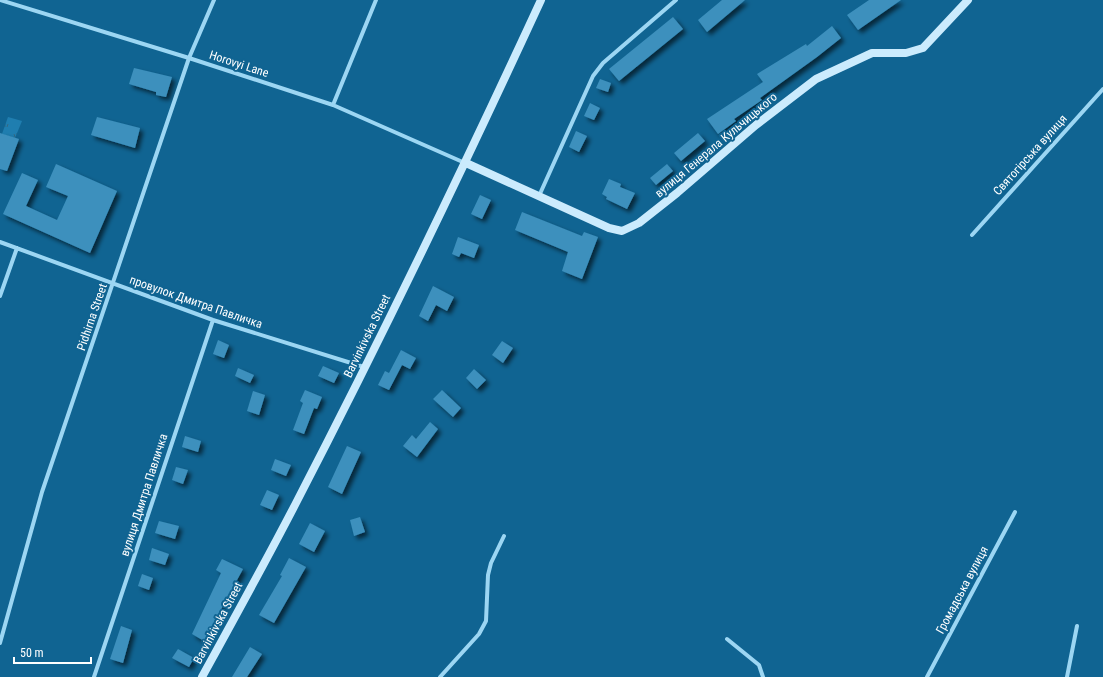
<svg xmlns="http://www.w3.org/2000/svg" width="1103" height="677" viewBox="0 0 1103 677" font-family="'Roboto Condensed',sans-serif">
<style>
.park{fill:url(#park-tufts)}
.building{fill:#3d90bd;filter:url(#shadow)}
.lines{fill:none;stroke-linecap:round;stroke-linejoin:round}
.street{stroke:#9cd6f3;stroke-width:4}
.secondary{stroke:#cbebfd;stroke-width:8}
.labels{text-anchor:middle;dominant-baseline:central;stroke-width:4;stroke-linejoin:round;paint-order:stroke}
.street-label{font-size:12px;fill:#fff;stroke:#106492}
</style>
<defs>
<pattern id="park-tufts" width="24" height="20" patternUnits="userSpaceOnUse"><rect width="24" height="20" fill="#1f7eb0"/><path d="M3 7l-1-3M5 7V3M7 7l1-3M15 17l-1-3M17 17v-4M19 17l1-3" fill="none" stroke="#336883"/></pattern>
<filter id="shadow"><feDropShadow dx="3.5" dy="3.5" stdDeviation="2" flood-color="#0009"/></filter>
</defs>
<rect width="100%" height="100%" fill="#106492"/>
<path class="park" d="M8 117 22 121 15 138 2 134Z"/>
<path class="building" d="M722 0H745L707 32 698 20Z
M869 0H901L858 30 847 15Z
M673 17 683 29 619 81 609 69Z
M832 26 841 38 817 57 760 98 762 100 734 119 736 121 718 134 707 119 763 82 757 74 806 44 807 46Z
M134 68 172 77 166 97 156 95V92L129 84Z
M600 79 611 83 608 92 596 88Z
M590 103 600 108 594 120 584 116Z
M97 117 140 128 135 148 91 135Z
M576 131 587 136 579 152 569 147Z
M0 133 19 139 7 171 0 169Z
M698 133 705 141 681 161 674 153Z
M56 164 117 191 90 253 3 214 22 173 38 180 26 206 57 220 68 196 46 187Z
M667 164 673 171 656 185 650 178Z
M609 179 621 184 620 187 635 193 627 209 606 199 607 197 602 194Z
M480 195 491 200 482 219 471 214Z
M522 212 582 236 584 232 598 237 582 279 562 271 568 252 515 230Z
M458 237 479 245 474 258 461 253 459 257 452 254Z
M433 286 454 297 447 311 436 305 428 321 419 316Z
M218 340 229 345 224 358 213 354Z
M502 341 513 348 503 363 492 355Z
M401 350 416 358 410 369 402 365 389 390 378 385 385 371 389 373Z
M323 366 339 373 334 383 318 376Z
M238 368 254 375 250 383 235 376Z
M474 369 486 380 477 389 466 378Z
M305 390 322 397 317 409 314 408 304 434 293 430 303 403 300 401Z
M442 390 461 408 453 417 433 399Z
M253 391 265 395 259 415 247 411Z
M430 422 438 429 417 457 403 446 412 435 416 439Z
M185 436 201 441 198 452 182 447Z
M347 446 361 452 342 494 328 487Z
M275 459 291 465 286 476 271 470Z
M176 467 188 470 183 484 172 480Z
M267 490 279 495 272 510 260 505Z
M360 517 365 532 354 536 350 520Z
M159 521 179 526 175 539 155 533Z
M310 523 325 531 314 552 299 544Z
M152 548 169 554 165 565 149 560Z
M289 558 306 567 274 623 259 615 282 576 280 575Z
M222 559 243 569 204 641 192 634 221 573 216 570Z
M142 574 153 578 149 590 138 586Z
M121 626 132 630 123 663 110 659Z
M250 647 262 654 247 677H232Z
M178 649 194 658 189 667 172 658Z"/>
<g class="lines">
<path class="street" d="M0 0 189 58 333 105 465 163
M333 105 376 0
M539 196 593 76 603 63 676 0
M972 235 1103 89
M0 242 213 320 364 367
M0 296 17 248
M727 639 759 665 763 677
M0 643 42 492 189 58 214 0
M94 677 213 320
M440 677 479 634 486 621 488 575 491 563 504 536
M927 677 1015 512
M1067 677 1077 626"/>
<path class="secondary" d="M466 163 609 228 622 231 639 223 677 193 756 125 816 79 872 53H906L923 48 968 0
M202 677C234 619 266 561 296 503 382 337 463 169 541 0"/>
</g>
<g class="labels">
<g class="street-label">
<text transform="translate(239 64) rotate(18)">Horovyi Lane</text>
<text transform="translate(716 145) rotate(-40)">вулиця Генерала Кульчицького</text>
<text transform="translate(1030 155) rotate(-48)">Святогірська вулиця</text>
<text transform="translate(196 302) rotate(19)">провулок Дмитра Павличка</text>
<text transform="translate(92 317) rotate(-71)">Pidhirna Street</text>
<text transform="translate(367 336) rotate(-64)">Barvinkivska Street</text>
<text transform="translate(144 495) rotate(-72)">вулиця Дмитра Павличка</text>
<text transform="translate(962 590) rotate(-62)">Громадська вулиця</text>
<text transform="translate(218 623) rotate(-62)">Barvinkivska Street</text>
</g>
</g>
<path d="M14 657v6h77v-6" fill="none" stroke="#ffffff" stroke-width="2"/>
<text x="20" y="657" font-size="12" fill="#ffffff" stroke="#106492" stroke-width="3" paint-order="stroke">50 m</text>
</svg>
